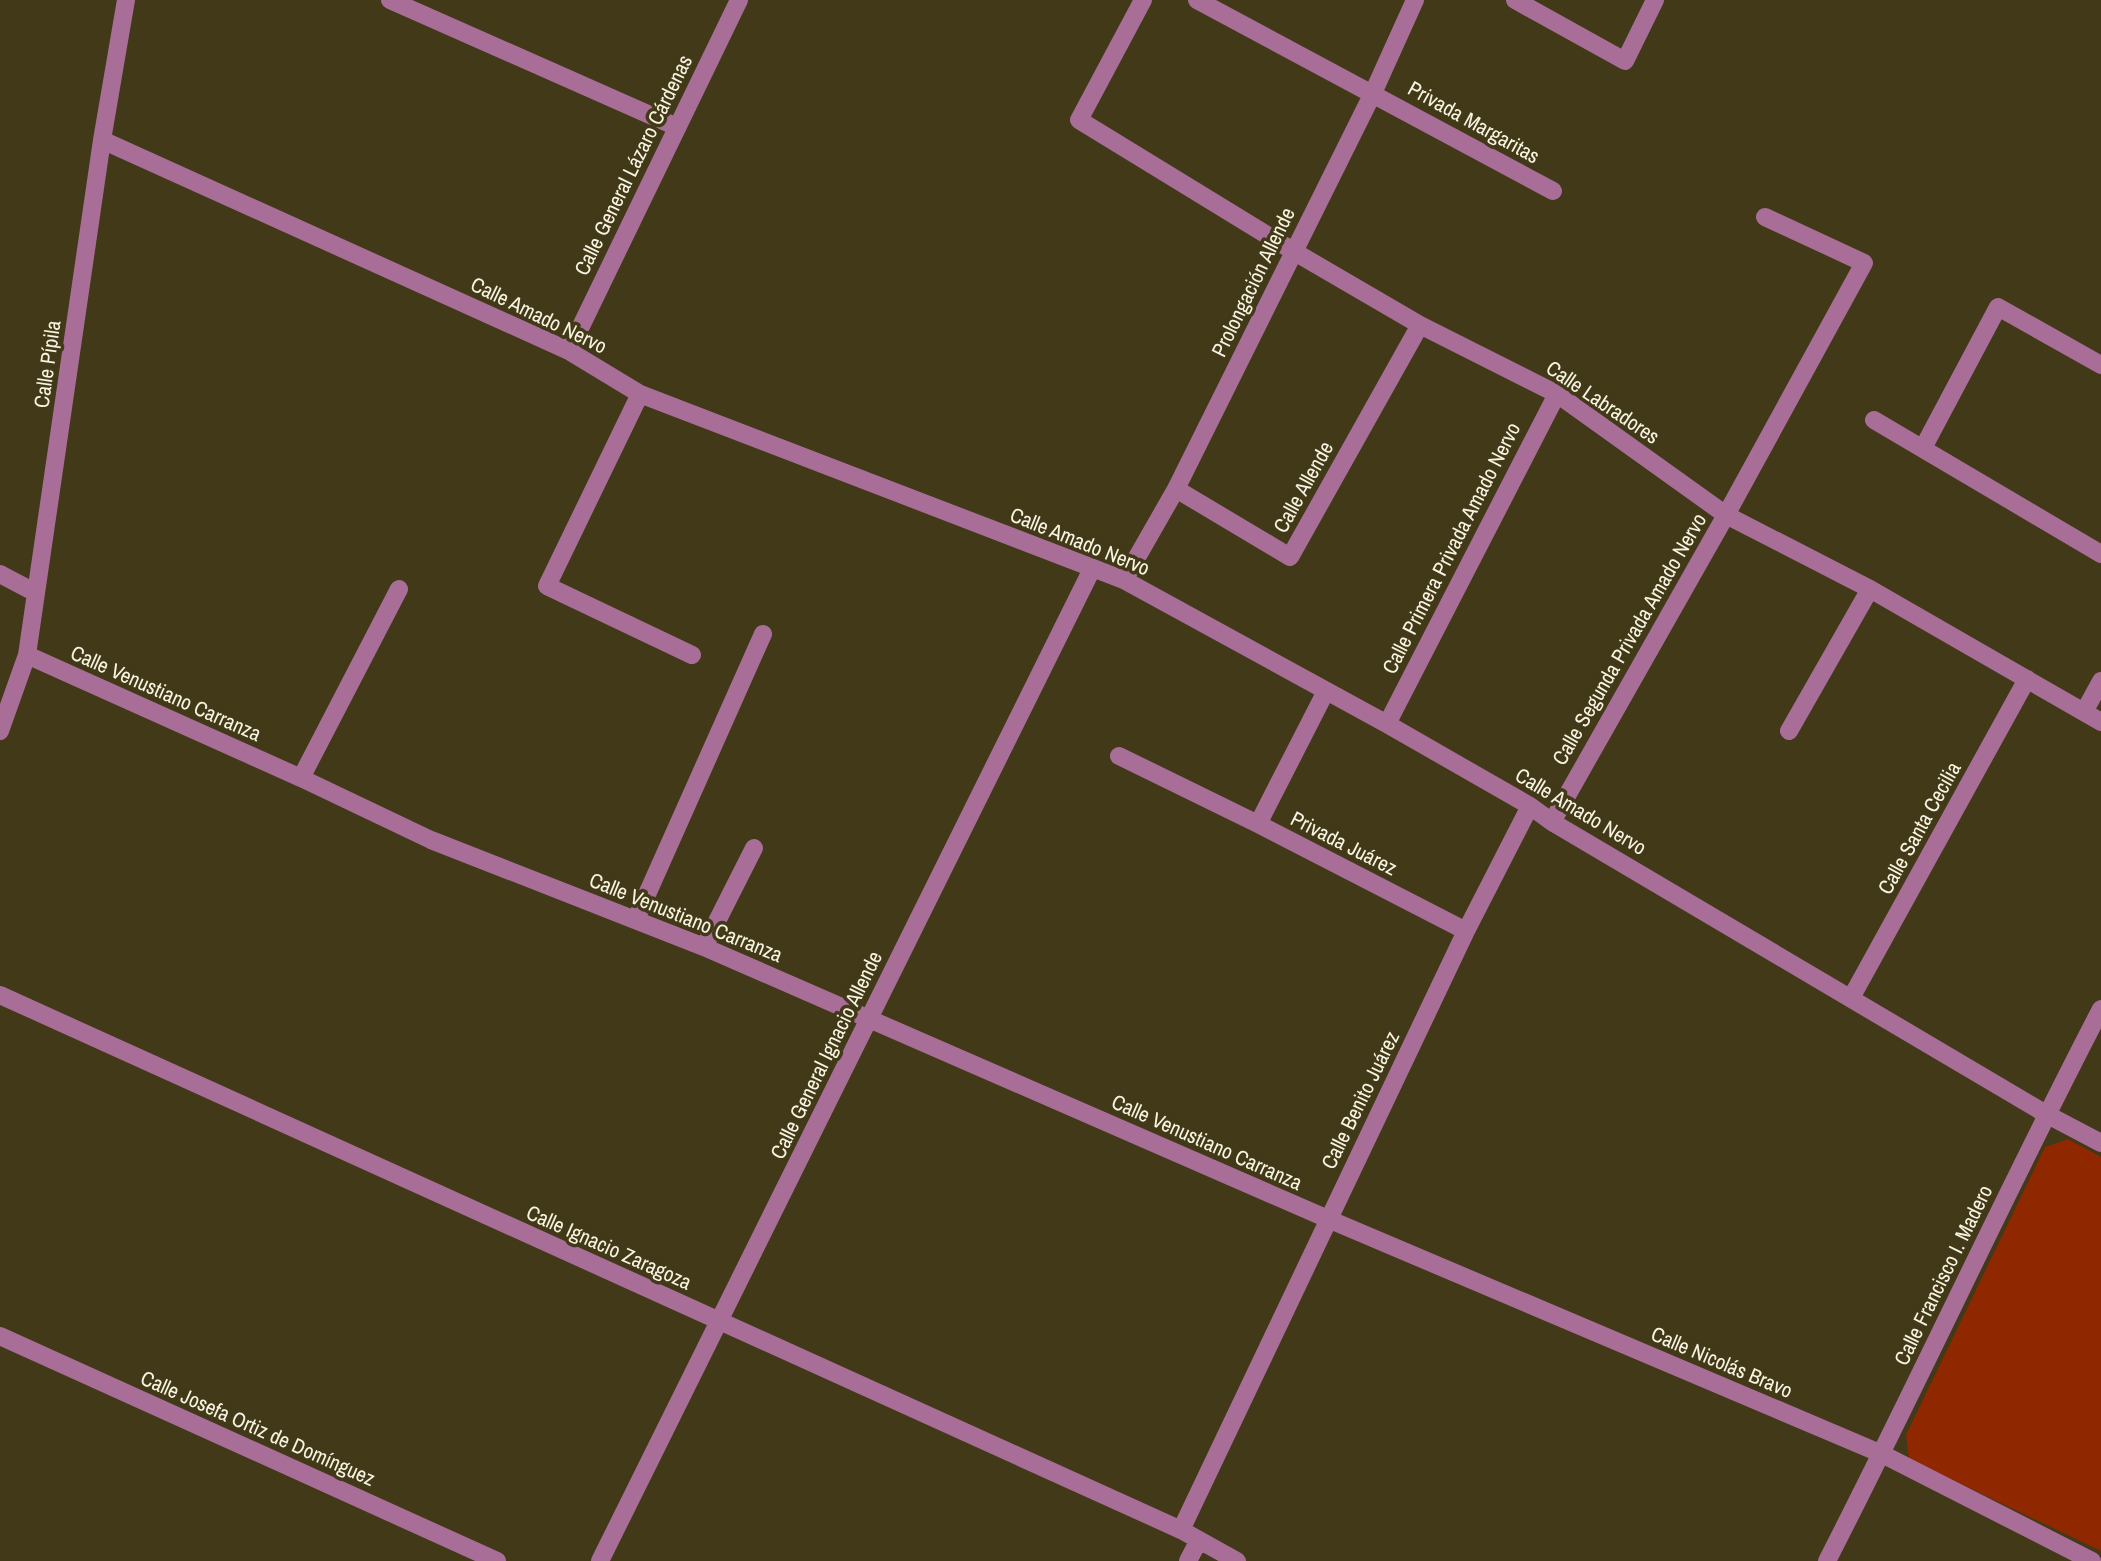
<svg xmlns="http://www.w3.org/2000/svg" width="2101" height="1561" viewBox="0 0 2101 1561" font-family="'Archivo Narrow',sans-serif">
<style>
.green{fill:#8f2801}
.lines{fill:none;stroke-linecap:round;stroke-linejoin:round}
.minor{stroke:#a86e98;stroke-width:18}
.labels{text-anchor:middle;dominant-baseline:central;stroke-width:7;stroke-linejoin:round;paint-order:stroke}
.street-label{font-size:21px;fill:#f8f4e1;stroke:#413918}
</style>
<rect width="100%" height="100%" fill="#413918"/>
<path class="green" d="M2068 1139 2101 1157V1551L1909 1459 1906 1435 2045 1147Z"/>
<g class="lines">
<path class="minor" d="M390 0 677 127
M1143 0 1079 120 1293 251 1420 325 1557 394 1726 515 1870 589 2101 722
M1197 0 1553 191
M1515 0 1625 61 1655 0
M102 140 569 351 640 394 1124 580 1387 724 1530 806 1552 822 2046 1114 2101 1143
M569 351 739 0
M640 394 547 586 692 655
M1874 420 2101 554
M1923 448 1998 307 2101 365
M1176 489 1290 557 1420 325
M0 574 36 593
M1124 580 1176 489 1373 93 1415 0
M27 655 301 778 431 840 704 947 1328 1219 1882 1454 2092 1561
M2084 712 2101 681
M1387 724 1557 394
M0 731 27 655 102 140 126 0
M1789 731 1870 589
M1119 756 1258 824 1466 931
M301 778 399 589
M1552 822 1726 515 1864 263 1765 217
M1258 824 1326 691
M636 919 763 634
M704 947 754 848
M0 995 1181 1530 1237 1561
M1851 998 2027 679
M0 1336 497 1561
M1181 1530 1466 931 1530 806
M600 1561 1092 569
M1188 1561 1199 1540
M1827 1561C1921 1378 2006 1191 2101 1009"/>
</g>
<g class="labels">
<g class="street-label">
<text transform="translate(1474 122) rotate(29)">Privada Margaritas</text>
<text transform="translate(633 165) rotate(-64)">Calle General Lázaro Cárdenas</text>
<text transform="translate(1253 282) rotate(-64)">Prolongación Allende</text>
<text transform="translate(539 315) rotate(26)">Calle Amado Nervo</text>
<text transform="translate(47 364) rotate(-82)">Calle Pípila</text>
<text transform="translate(1603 402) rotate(34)">Calle Labradores</text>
<text transform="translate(1303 487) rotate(-61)">Calle Allende</text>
<text transform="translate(1080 541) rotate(22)">Calle Amado Nervo</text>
<text transform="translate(1451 548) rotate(-63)">Calle Primera Privada Amado Nervo</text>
<text transform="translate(1629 639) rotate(-60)">Calle Segunda Privada Amado Nervo</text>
<text transform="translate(166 693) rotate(24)">Calle Venustiano Carranza</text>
<text transform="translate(1581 811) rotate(31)">Calle Amado Nervo</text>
<text transform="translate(1919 828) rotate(-61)">Calle Santa Cecilia</text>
<text transform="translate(1344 843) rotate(27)">Privada Juárez</text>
<text transform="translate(686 917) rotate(22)">Calle Venustiano Carranza</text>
<text transform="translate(826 1055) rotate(-64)">Calle General Ignacio Allende</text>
<text transform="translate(1360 1100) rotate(-64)">Calle Benito Juárez</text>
<text transform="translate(1207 1142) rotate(24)">Calle Venustiano Carranza</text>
<text transform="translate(609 1247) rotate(24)">Calle Ignacio Zaragoza</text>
<text transform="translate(1943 1275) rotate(-64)">Calle Francisco I. Madero</text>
<text transform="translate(1722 1362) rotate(23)">Calle Nicolás Bravo</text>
<text transform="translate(258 1428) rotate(24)">Calle Josefa Ortiz de Domínguez</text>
</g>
</g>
</svg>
